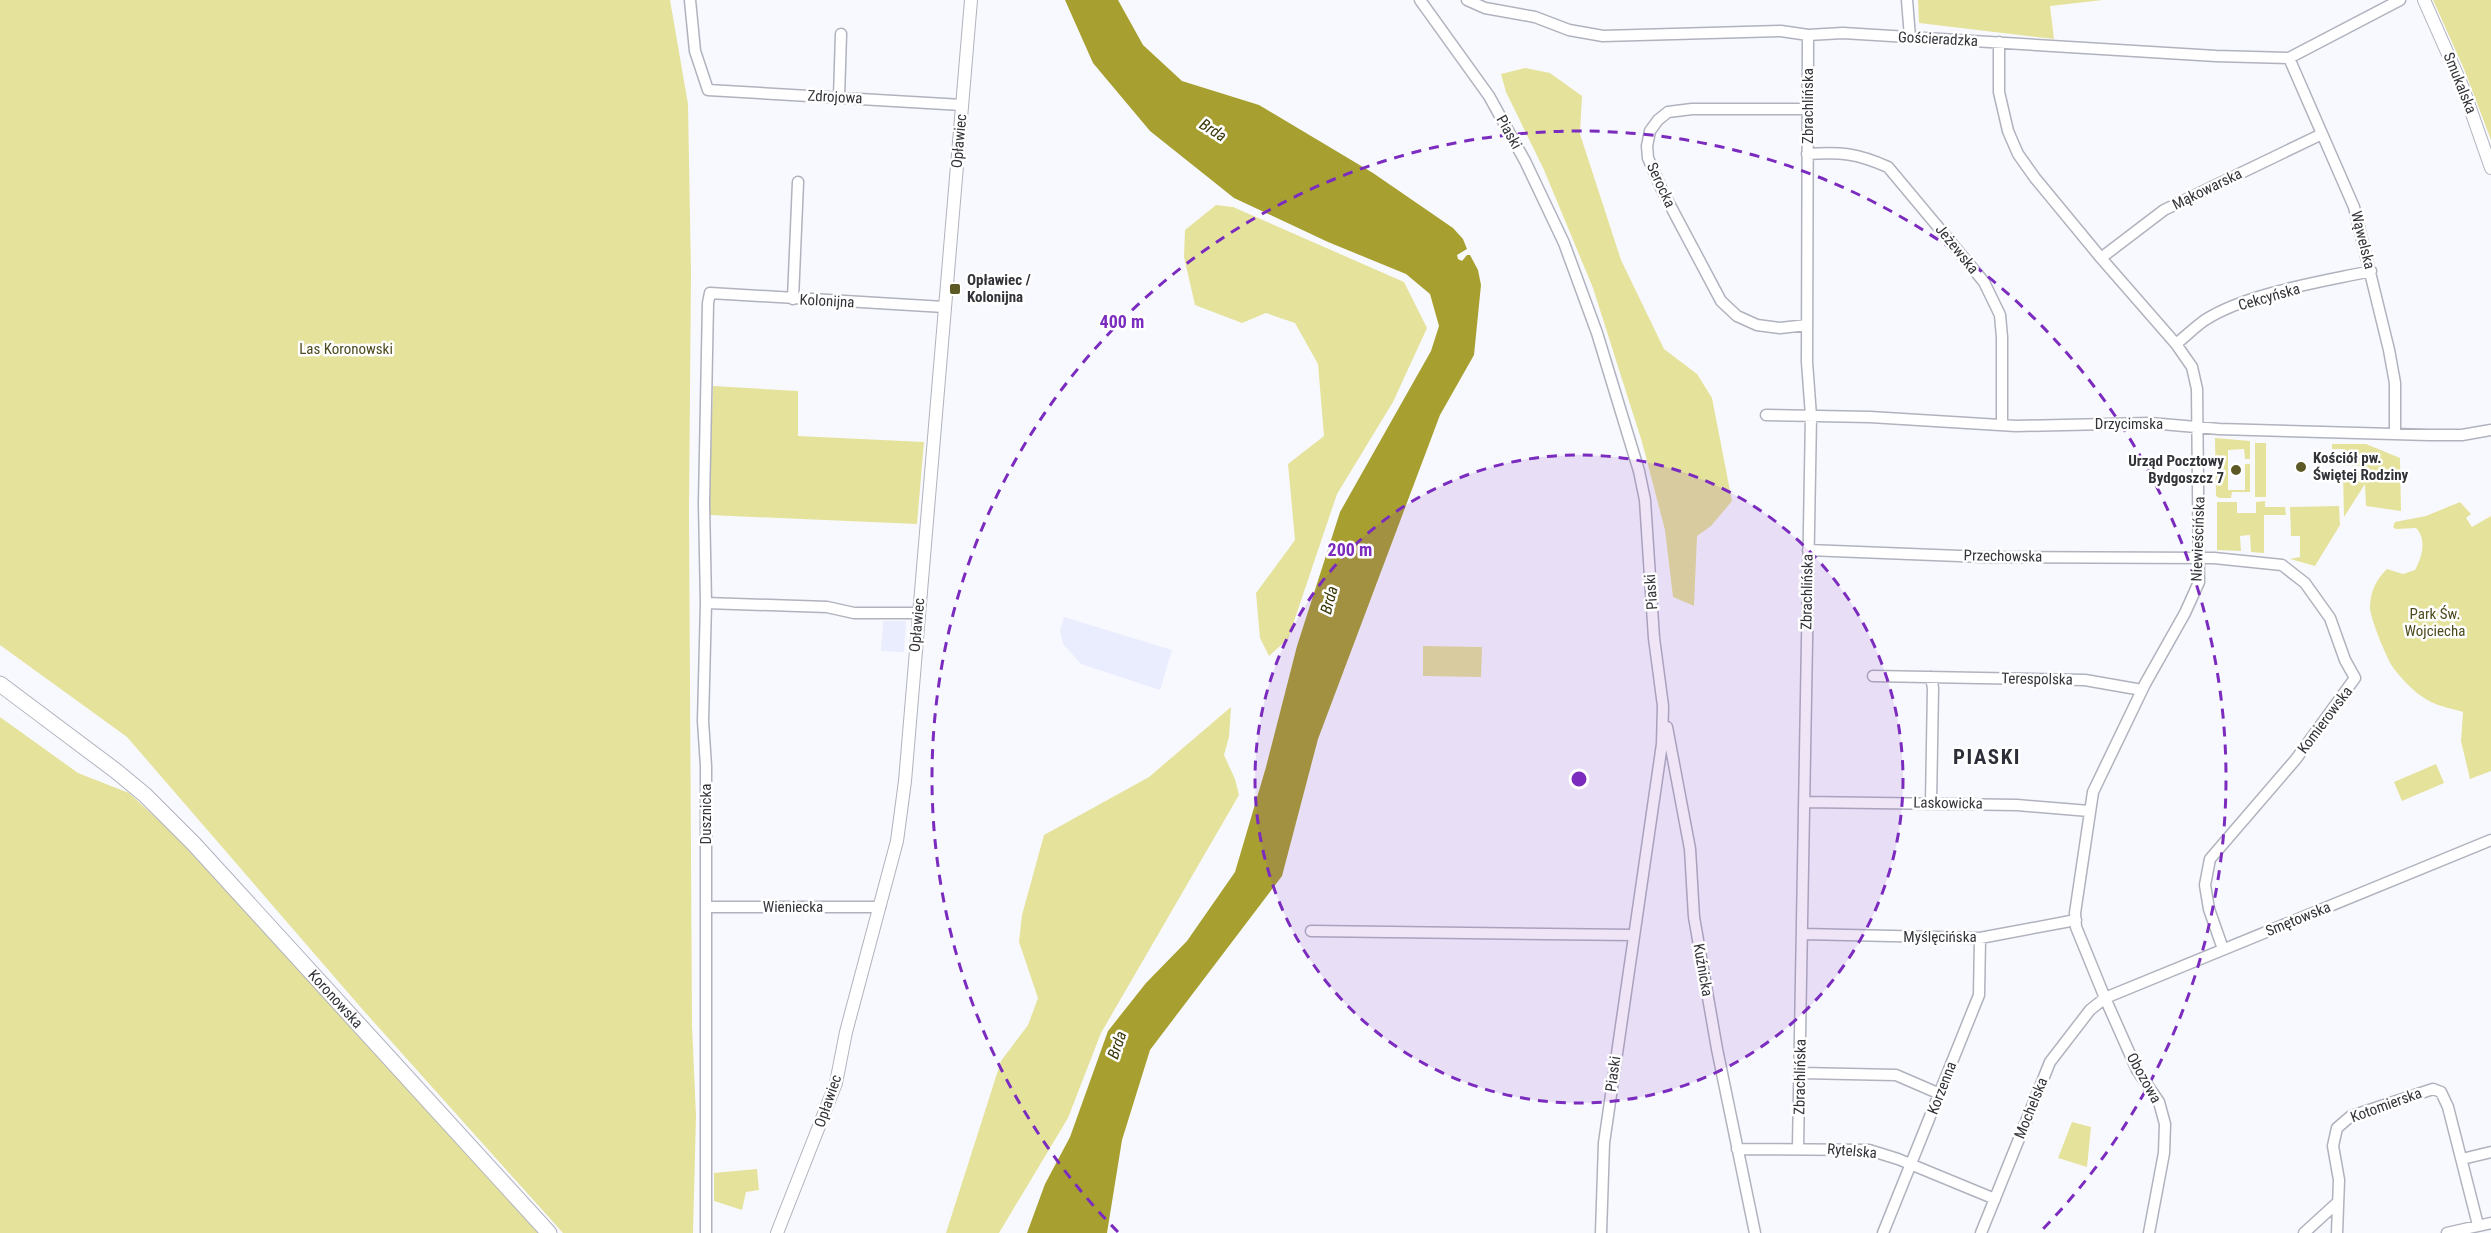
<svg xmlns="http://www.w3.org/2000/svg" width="2491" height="1233" viewBox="0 0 2491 1233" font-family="'Roboto Condensed',sans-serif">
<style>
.built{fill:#eaedfd}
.green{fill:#e5e29c}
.water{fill:#a7a030}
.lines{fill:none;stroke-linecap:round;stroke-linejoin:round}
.minor-casing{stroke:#b0b2be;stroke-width:13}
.tertiary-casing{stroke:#b0b2be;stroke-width:14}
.secondary-casing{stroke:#b0b2be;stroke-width:17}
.minor{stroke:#fff;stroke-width:10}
.tertiary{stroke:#fff;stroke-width:12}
.secondary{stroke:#fff;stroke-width:15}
.ring{fill:none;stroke:#7b2cbf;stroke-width:3;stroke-dasharray:10 8}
.poi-dot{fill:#5c5925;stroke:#fff;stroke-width:2}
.labels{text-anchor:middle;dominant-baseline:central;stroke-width:5;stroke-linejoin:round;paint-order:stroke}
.street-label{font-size:15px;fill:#333439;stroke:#fff}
.poi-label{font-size:15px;font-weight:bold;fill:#333439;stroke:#fff;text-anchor:start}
.park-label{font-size:15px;fill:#4d4a1e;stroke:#fff}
.water-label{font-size:16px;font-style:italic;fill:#3b3809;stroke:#fff}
.district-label{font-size:21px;font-weight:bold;letter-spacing:1.5px;fill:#2d2f38;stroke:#fff}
.centre{fill:#7b2cbf;stroke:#fff;stroke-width:3}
.ring-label{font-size:18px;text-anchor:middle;font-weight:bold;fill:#7b2cbf;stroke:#fff;stroke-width:5;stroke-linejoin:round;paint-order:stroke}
</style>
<rect width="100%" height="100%" fill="#f8f9fe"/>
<path class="built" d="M1064 617 1172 650 1160 690 1081 664 1063 644 1060 631Z
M883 621H906L904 652 881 651Z"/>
<path class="green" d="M0 0H670L688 104 691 272 689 512 692 1025 696 1116 693 1233H563L363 1010 127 737 0 645Z
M1918 0H2103L2050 6 2054 39 1919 23Z
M2433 0H2491V140L2464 69Z
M1525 68 1550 73 1582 96 1580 134 1621 260 1664 349 1697 374 1712 398 1732 501 1711 526 1697 536 1694 606 1673 597 1665 530 1642 442 1593 288 1544 170 1506 92 1501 74Z
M1216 205 1233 207 1404 282 1427 328 1393 402 1337 494 1288 639 1269 656 1260 638 1256 593 1295 540 1288 464 1324 436 1318 364 1295 323 1266 313 1242 323 1195 305 1184 257 1185 230Z
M713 386 798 391V436L924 442 917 524 709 515Z
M2215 438 2250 441V459H2245L2244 449 2228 450V490H2245V464H2250V492H2232L2231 498H2219L2216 496Z
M2255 443H2266V497H2255Z
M2332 444H2366L2400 458 2401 511 2366 506 2365 484 2344 517 2343 472 2366 471V466L2343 465V449H2332Z
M2265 501V507H2285L2286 515H2264V553L2251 552 2250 535 2240 536 2241 551 2217 550V502H2237V513H2256V502Z
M2460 502 2471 514 2466 518 2472 527 2491 516V771L2470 779 2461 741 2463 712C2450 708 2436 706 2424 698 2413 691 2399 676 2392 666 2386 656 2369 616 2370 606 2371 590 2376 580 2387 569L2403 574 2415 570C2422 558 2427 539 2416 528L2396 529 2393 527 2395 522 2426 516Z
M2339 506 2340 525 2315 566 2290 559 2300 557V536H2291L2290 507Z
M1423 646 1482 647 1481 677 1423 676Z
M1231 707 1229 737 1224 755 1235 779 1239 795 1101 1033 1068 1118 999 1233H946L1001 1061 1028 1025 1038 998 1019 942 1022 915 1044 835 1149 777Z
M0 717 78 773 129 793 191 850 540 1233H0Z
M2436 764 2444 783 2402 801 2394 782Z
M2072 1122 2091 1127 2087 1167 2058 1158Z
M757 1169 759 1190 746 1192 742 1210 714 1201V1173Z"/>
<path class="water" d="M1065 0H1118L1143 45 1182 81 1259 105 1373 173 1453 228 1463 239 1467 249 1457 255 1458 259 1462 261 1467 255H1470L1478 270 1481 285 1474 355 1440 415 1318 739 1282 876 1150 1050 1122 1140 1107 1233H1027L1045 1184 1070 1137 1108 1031 1146 983 1187 941 1235 872 1266 767 1297 646 1340 512 1431 351 1439 326 1430 294 1406 274 1328 242 1234 198 1150 131 1093 63Z"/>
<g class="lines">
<defs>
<path id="minor" d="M690 0 695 51 708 90 962 105
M1420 0 1489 96 1525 161 1564 243 1597 333 1639 471 1645 500 1654 638 1663 706 1662 744 1604 1143 1601 1233
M1467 0 1485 8 1535 17 1569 30 1603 36 1781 31 1808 35 1843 33 2216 56 2289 58 2400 0
M1907 0 1910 37
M1999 42V92L2008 131 2018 154 2035 178 2101 258 2176 344 2192 367 2197 389 2199 582 2185 613 2145 684 2093 792 2075 913 2076 927 2105 998 2137 1070 2159 1102 2165 1124 2164 1153 2149 1233
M2289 58 2354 207 2389 350 2395 383V434
M839 97 841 34
M1807 154C1842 152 1856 153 1888 167L1984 282 2000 315 2002 337V425
M2101 258 2164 210 2322 134
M793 299 798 182
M1807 325 1780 328 1757 325 1737 316 1721 301 1662 190 1648 158 1647 146 1650 131 1658 120 1668 112 1692 109H1808
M2176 344C2186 336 2195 327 2205 320 2247 293 2321 282 2371 271
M1766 415 1870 417 2016 426 2150 423 2219 429 2429 435H2462L2491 430
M1808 550 1985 557 2214 558 2282 565 2305 583 2330 618 2345 660 2355 678 2296 759 2210 859 2205 885 2209 909 2223 949
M706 603 703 721 706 766V1233
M918 613H854L827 607 706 603 704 503 708 303 710 293 944 307
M1873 676 2085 680 2142 690
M1931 677 1933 688 1931 803
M1667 727 1690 849 1694 917 1717 1049 1755 1233
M1806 802 2017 805 2089 811
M706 907H880
M1311 931 1634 935
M1803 934 1980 938 2076 920
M1801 1073 1896 1075 1940 1094
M1798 1148 1811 416 1807 362 1808 35
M1737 1149 1869 1150 1898 1159 1995 1199
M2462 1159 2491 1152
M1883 1233 1979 995 1980 938
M1981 1233 2050 1062 2090 1010 2105 998 2491 840
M2304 1233 2338 1202
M2337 1233 2339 1180 2333 1146 2337 1128 2351 1116 2433 1089 2441 1092 2448 1107 2478 1225
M2447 1233 2491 1223"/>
<path id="tertiary" d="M2424 0 2463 88 2491 168
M777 1233 836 1083 846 1032 897 841 905 781 971 0"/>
<g id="secondary">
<path id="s1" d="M0 684 116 771 145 795 194 844 549 1233"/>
</g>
</defs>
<use href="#minor" class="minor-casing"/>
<use href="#tertiary" class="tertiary-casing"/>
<use href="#secondary" class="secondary-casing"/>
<use href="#minor" class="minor"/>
<use href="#tertiary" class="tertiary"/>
<use href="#secondary" class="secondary"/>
</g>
<circle cx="1579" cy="779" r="324" fill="#7b2cbf" fill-opacity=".12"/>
<g class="ring">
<circle cx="1579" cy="779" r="324"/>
<path d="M1118 1232A647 647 0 1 1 2040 1232"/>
</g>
<g class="poi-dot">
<rect x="949" y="283" width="12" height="12" rx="3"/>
<circle cx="2301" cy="467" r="6"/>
<circle cx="2236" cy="470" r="6"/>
</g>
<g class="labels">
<g class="street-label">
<text transform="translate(1938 39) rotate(3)">Gościeradzka</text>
<text transform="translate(2460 83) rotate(68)">Smukalska</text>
<text transform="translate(835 97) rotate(3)">Zdrojowa</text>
<text transform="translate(1808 106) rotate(-90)">Zbrachlińska</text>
<text transform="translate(1509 132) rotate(61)">Piaski</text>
<text transform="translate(959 141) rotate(-85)">Opławiec</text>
<text transform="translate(1661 185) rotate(65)">Serocka</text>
<text transform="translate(2207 189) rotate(-26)">Mąkowarska</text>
<text transform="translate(2363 240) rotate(76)">Wąwelska</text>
<text transform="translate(1957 249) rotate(51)">Jeżewska</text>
<text transform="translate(2269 297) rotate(-16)">Cekcyńska</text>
<text transform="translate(827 301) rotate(3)">Kolonijna</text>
<text x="2129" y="424">Drzycimska</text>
<text transform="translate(2198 539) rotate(-88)">Niewieścińska</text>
<text transform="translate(2003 556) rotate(1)">Przechowska</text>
<text transform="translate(1651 592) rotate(-94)">Piaski</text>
<text transform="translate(1807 592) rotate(-89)">Zbrachlińska</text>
<text transform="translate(917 625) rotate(-85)">Opławiec</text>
<text transform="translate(2037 679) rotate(1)">Terespolska</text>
<text transform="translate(2325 720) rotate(-53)">Komierowska</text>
<text transform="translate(1948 803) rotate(1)">Laskowicka</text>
<text transform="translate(706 814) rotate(-90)">Dusznicka</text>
<text x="793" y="907">Wieniecka</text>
<text transform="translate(2298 919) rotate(-22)">Smętowska</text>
<text x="1940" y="937">Myślęcińska</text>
<text transform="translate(1703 970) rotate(80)">Kuźnicka</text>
<text stroke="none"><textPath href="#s1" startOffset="462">Koronowska</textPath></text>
<text transform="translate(1613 1074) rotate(-82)">Piaski</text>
<text transform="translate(1800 1077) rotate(-89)">Zbrachlińska</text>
<text transform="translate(2144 1078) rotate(61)">Obozowa</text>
<text transform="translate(1942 1088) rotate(-69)">Korzenna</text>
<text transform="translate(828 1101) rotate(-71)">Opławiec</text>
<text transform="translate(2386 1105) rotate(-20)">Kotomierska</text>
<text transform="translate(2031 1108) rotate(-68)">Mochelska</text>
<text transform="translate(1852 1151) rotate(5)">Rytelska</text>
</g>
<g class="poi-label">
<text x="967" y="280">Opławiec /<tspan x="967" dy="17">Kolonijna</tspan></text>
<text x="2313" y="458">Kościół pw.<tspan x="2313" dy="17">Świętej Rodziny</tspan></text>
<text x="2224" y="461" text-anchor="end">Urząd Pocztowy<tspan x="2224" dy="17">Bydgoszcz 7</tspan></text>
</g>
<g class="park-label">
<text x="346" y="349">Las Koronowski</text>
<text x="2435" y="614">Park Św.<tspan x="2435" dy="17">Wojciecha</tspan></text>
</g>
<g class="water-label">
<text transform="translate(1213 130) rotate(32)">Brda</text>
<text transform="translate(1329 600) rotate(-75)">Brda</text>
<text transform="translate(1117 1045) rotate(-71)">Brda</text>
</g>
<g class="district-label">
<text x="1987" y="757">PIASKI</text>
</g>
</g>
<circle cx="1579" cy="779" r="9" class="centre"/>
<g class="ring-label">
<text x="1122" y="328">400 m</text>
<text x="1350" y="556">200 m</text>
</g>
</svg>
